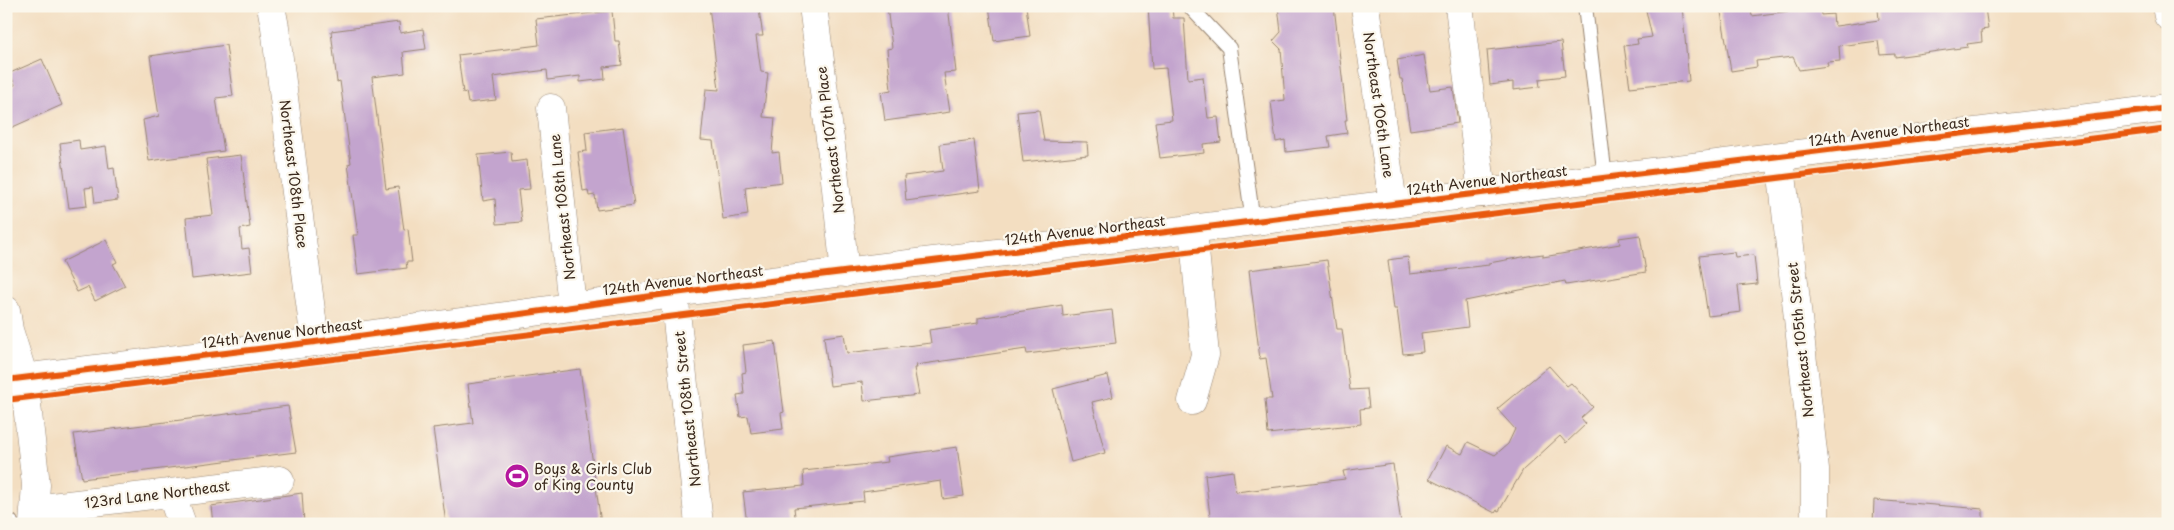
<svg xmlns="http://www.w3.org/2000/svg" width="2174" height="530" viewBox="0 0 2174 530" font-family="'Playpen Sans',sans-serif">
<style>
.building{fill:#c3a4ce}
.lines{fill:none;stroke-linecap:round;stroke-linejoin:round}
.lane-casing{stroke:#978470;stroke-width:16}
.street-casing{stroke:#978470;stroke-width:29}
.secondary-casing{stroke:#978470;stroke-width:29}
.lane{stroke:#fff;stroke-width:14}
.street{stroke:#fff;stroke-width:28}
.secondary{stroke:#fff;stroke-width:28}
.cycleway-casing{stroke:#fbf7ec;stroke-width:9}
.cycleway{stroke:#e8590c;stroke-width:6}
.labels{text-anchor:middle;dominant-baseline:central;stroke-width:4.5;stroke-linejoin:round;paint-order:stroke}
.street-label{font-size:14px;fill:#3b2a1e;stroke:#fbf7ec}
.poi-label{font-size:14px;fill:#3b2a1e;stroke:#fbf7ec;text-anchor:start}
</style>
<rect width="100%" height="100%" fill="#fbf7ec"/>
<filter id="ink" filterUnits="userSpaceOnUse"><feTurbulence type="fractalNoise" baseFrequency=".02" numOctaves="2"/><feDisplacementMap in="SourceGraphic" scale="10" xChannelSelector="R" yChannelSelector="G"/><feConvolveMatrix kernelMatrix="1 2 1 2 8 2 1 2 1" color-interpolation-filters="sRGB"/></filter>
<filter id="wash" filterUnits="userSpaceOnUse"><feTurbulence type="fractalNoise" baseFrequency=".0096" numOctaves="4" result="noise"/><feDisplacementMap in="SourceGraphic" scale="20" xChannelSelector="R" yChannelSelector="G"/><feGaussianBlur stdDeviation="1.12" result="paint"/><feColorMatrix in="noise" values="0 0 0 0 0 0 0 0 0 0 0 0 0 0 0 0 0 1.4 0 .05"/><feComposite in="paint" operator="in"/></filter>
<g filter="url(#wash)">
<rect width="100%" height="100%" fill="#f3dec1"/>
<g id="blocks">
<path class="building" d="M709 6H757L758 10H759L763 36H756L761 72 768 73 763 117 775 118 772 153 779 152 782 182 745 187 748 215 723 219 713 141 701 140 706 89 719 90Z
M887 6H948L956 72 944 73 950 112 885 121 881 92 891 90 887 49 892 48Z
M989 6H1026L1030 36 994 41Z
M1148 6H1172L1173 18H1184L1188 79 1203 77 1208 118 1218 117 1221 142 1203 144 1204 153 1160 158 1155 122 1172 120 1166 68 1152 69Z
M1278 6H1334L1347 120H1345L1347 133 1328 136 1330 147 1286 152 1285 140 1276 142 1271 102 1285 100 1281 49 1273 41 1281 32Z
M1645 6H1682L1689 81 1630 87 1624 46 1638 44 1637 39 1652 37Z
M1720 6H1750L1752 16 1790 11 1789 6H1820L1821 15 1833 14 1834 25 1836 26 1879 20 1878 9 1889 6H1977V9L1985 8 1988 29 1981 30 1982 42 1967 44 1968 47 1895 57V54L1880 55 1878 41 1839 46 1840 61 1827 62 1828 66 1799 70 1793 57 1756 61 1757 67 1731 71Z
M612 11 615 41H619L622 65 604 67 605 79 580 82V76L548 80 547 70 493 77 496 100 468 103 466 92 463 93 458 55 539 45 536 19Z
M399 22 400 33 423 29 426 49 403 52 405 73 372 77 386 189 398 187 404 230 408 229 412 262H406L407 268 358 274 353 235H358L348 164 351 163 340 81 337 82 331 31Z
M1561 42 1565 76 1539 79 1540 87 1513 90V82L1490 85 1487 50Z
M226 45 233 96 216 98 224 151 149 161 143 120 159 116 150 56Z
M1424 55 1430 90 1453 87 1458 123 1410 130 1402 79H1400L1397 60Z
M42 59 62 105 6 130V89L15 85 10 73Z
M1039 110 1044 141 1087 142 1088 155 1023 162 1017 112Z
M623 127 634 205 597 210 595 195 589 196 588 190 583 191 578 152 587 151 585 132Z
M79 140 80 150 106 146 109 169 114 168 118 200 95 203 93 187 85 188 87 206 69 208 60 143Z
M974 140 980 191 906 201 904 176 943 171 940 144Z
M511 152 512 162 527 160 530 189 518 190 522 222 497 224 495 199 483 201 478 155Z
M241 155 250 227 240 229 242 249 249 248 252 272 192 279 186 218 213 215 206 159Z
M1640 235 1646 272 1566 285 1565 281 1465 301 1468 327 1421 333 1423 352 1403 354 1397 309H1394L1388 260 1408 257 1410 274 1489 265V263L1528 256 1543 254V257L1620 244 1619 238Z
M106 240 117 262 113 264 125 286 95 301 88 287 77 292 62 262Z
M1734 252 1735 257 1754 255 1757 284 1738 286 1741 312 1708 316 1699 256Z
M1327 260 1337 329H1342L1350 390 1367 389 1369 408 1360 409 1361 424 1268 434 1265 399H1272L1266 358 1260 359 1249 270Z
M1062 305 1063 316 1112 310 1116 343 1027 354 1026 349 916 365 917 368H914L919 395 864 401 862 382 830 386 824 337 844 334 847 353 931 343 929 330 978 323V318Z
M775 341 784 412 781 413 783 429 751 433 748 416 740 417 737 395 744 394 742 373 746 372 743 345Z
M1549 366 1567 386 1571 383 1593 407 1581 418 1586 424 1566 443 1560 436 1523 470 1499 511 1497 510 1495 513 1429 479 1446 446 1462 454 1468 442 1495 455 1508 444 1515 429 1497 409Z
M580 369 601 524H446L433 428 473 423 468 384Z
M1108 375 1113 397 1092 402 1105 453 1071 462 1053 389Z
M288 406 296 452 82 479 74 434Z
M957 447 964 496 943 499 941 481 863 492 864 501 794 508 796 524H747L743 492 804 486 803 471 888 462 887 457Z
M1393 464 1401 524H1211L1205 475 1233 471 1236 492 1345 479 1343 471Z
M302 493 304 524H213L211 506Z
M1874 500 1983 509V524H1873Z"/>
</g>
</g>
<g filter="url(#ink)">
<use href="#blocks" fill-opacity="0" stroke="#978470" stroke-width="1"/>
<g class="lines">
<defs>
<path id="lane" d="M1585 6 1605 178
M1192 9 1229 48 1253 222
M6 523 11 522"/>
<path id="street" d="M271 6 275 27 315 342
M813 6 834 170 845 273
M1365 6 1393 204
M1459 6 1482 193
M2166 6 2168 16
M551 108 572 306
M1780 157 1815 470V524
M674 293 699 524
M6 310 9 330 24 378 36 485 33 524
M1192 401 1205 355 1193 230
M171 493 182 524
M34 509 280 480"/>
<path id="secondary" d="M6 380 315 342 674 293 2168 108"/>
</defs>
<use href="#lane" class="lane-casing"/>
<use href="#street" class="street-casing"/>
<use href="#secondary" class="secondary-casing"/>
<use href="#lane" class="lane"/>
<use href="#street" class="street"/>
<use href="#secondary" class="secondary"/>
<defs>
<path id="cycleway" d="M6 380 315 342 674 293 2168 108
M6 400 2168 129"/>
</defs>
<use href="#cycleway" class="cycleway-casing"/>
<use href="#cycleway" class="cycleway"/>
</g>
</g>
<defs>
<symbol id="stadium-disc" viewBox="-11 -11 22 22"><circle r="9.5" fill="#b5179e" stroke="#fbf7ec"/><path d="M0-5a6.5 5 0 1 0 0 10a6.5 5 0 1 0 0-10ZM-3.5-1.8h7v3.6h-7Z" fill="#fff"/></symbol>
</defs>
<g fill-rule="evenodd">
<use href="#stadium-disc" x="503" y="462" width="28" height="28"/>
</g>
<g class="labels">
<g class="street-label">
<text transform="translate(1379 105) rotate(82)">Northeast 106th Lane</text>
<text transform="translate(1889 131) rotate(-7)">124th Avenue Northeast</text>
<text transform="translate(830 140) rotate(-97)">Northeast 107th Place</text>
<text transform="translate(294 174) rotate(83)">Northeast 108th Place</text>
<text transform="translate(1487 180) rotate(-7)">124th Avenue Northeast</text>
<text transform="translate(562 207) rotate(-96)">Northeast 108th Lane</text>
<text transform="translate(1085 230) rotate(-7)">124th Avenue Northeast</text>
<text transform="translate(683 280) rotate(-7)">124th Avenue Northeast</text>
<text transform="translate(282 333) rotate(-7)">124th Avenue Northeast</text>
<text transform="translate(1800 340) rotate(-96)">Northeast 105th Street</text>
<text transform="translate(687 409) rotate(-96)">Northeast 108th Street</text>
<text transform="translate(157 494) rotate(-7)">123rd Lane Northeast</text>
</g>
<g class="poi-label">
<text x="534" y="468">Boys &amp; Girls Club<tspan x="534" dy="16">of King County</tspan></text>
</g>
</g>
<rect width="2174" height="530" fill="none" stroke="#fbf7ec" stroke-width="25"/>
</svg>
